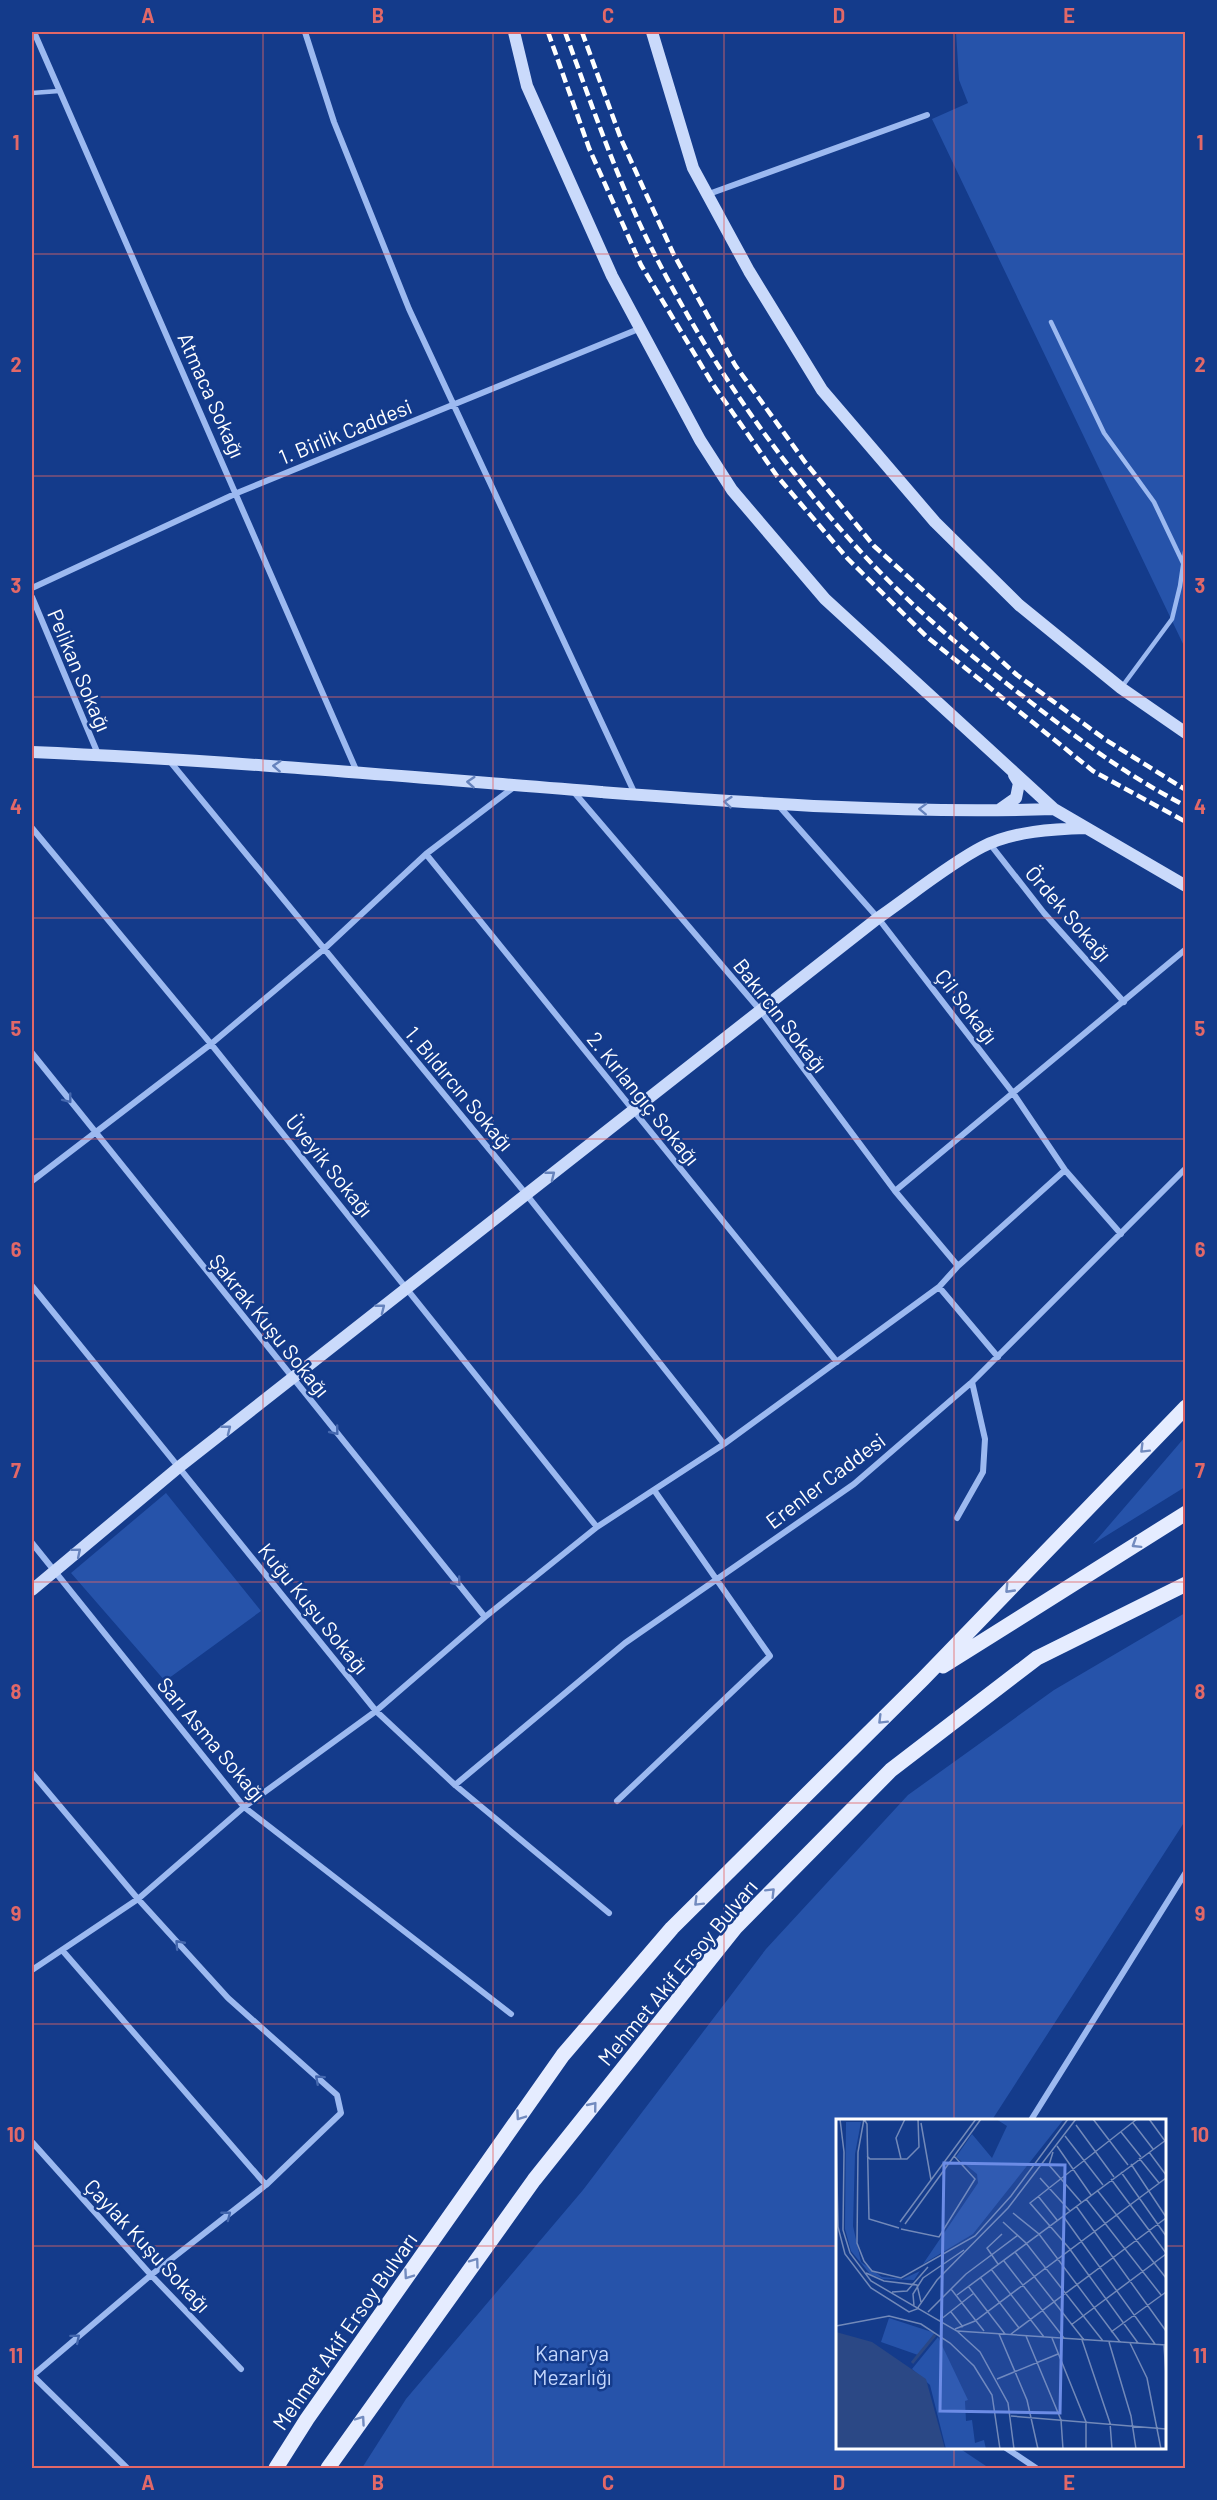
<svg xmlns="http://www.w3.org/2000/svg" width="1217" height="2500" viewBox="0 0 1217 2500" font-family="Barlow,sans-serif">
<style>
.green{fill:#2653aa}
.lines{fill:none;stroke-linecap:round;stroke-linejoin:round}
.lane{stroke:#9cb9f0;stroke-width:4.5}
.street{stroke:#9cb9f0;stroke-width:6}
.secondary{stroke:#cadafb;stroke-width:12}
.primary{stroke:#e5ecff;stroke-width:15}
.rail{stroke:#fff;stroke-width:4.5;stroke-dasharray:10 4.5;stroke-linecap:butt}
.oneway{stroke:#6683bd}
.oneway2{stroke:#4467ae}
.oneway3{stroke:#728bbf}
.grid{fill:none;stroke:#e26868;stroke-width:1.5;stroke-opacity:0.55}
.labels{text-anchor:middle;dominant-baseline:central;stroke-width:5;stroke-linejoin:round;paint-order:stroke}
.street-label{font-size:21px;fill:#fff;stroke:#143b8b}
.park-label{font-size:21px;fill:#c3d6fc;stroke:#143b8b}
.inset-river{fill:none;stroke:#2b4885;stroke-width:3}
.inset-road{fill:none;stroke:#7289b9;stroke-width:1.5}
.view{fill:#6c8ce6;fill-opacity:0.15;stroke:#6c8ce6;stroke-width:3}
.inset-edge{fill:none;stroke:#fff;stroke-width:3}
.neatline{fill:none;stroke:#e26868;stroke-width:2}
.grid-label{font-size:20px;text-anchor:middle;font-weight:bold;fill:#e26868}
</style>
<rect width="100%" height="100%" fill="#143b8b"/>
<path class="green" d="M956 32H1185V648L932 119 968 103 959 80Z
M1185 1437V1487L1093 1544Z
M166 1493 261 1611 165 1681 71 1573Z
M1185 1613V1821L992 2120H838V2448H959L989 2468H362L406 2399 583 2190 766 1949 908 1795 1054 1690Z"/>
<g class="lines">
<path class="lane" d="M32 93 59 91
M1051 322 1104 433 1154 502 1183 563
M1121 688 1172 619 1180 586 1186 545"/>
<path class="street" d="M34 32 357 772
M305 32 334 122 409 309 635 794
M706 195 927 115
M32 588 237 493 641 328
M32 597 98 754
M168 759 526 1194 724 1444
M573 791 760 1010 895 1191 958 1266
M779 806 878 918 1013 1093 1065 1170 1121 1234
M32 828 211 1044 597 1527
M990 844 1044 913 1124 1002
M426 854 837 1362
M32 1053 485 1617
M32 1181 211 1044 324 949 426 854 514 787
M895 1191 1186 949
M32 1286 376 1711 455 1785 609 1913
M939 1287 998 1357
M957 1518 983 1472 985 1439 972 1382
M32 1543 244 1807 511 2014
M32 1773 138 1899 228 1998 337 2095 341 2113 266 2185 151 2275 32 2376
M455 1785 625 1643 854 1484 972 1382 1186 1168
M617 1801 770 1656 654 1490
M62 1950 266 2185
M32 1970 138 1899 244 1807 376 1711 485 1617 597 1527 724 1444 939 1287 958 1266 1065 1170
M1031 2120 1186 1872
M32 2142 151 2275 241 2369
M32 2375 127 2468
M1006 2448 1036 2468"/>
<path class="secondary" d="M514 32 527 86 612 276 700 440 732 490 825 599 1054 809 1186 886
M652 32 693 168 749 271 822 390 935 522 1019 605 1121 688 1186 733
M32 752C222 760 411 777 601 792 752 803 902 814 1054 809
M999 810 1016 798 1019 783 1014 775
M32 1590 179 1467 878 918C910 896 949 864 982 847 1013 831 1054 829 1087 828"/>
<path class="primary" d="M943 1666 1186 1513
M276 2468 307 2419 563 2055 672 1928 923 1679 1186 1407
M328 2468 534 2180 735 1928 891 1770 1037 1658 1186 1584"/>
<path class="rail" d="M548 32 589 148 641 265 712 383 777 476 848 559 927 637 1093 771 1186 822
M565 32C593 108 619 186 657 259 711 364 781 465 861 552 912 608 973 658 1033 704 1082 742 1131 778 1186 806
M582 32 621 139 673 253 735 365 805 462 874 546 1017 675 1106 740 1186 790"/>
</g>
<defs><path id="oneway-chevron" d="M-2-3.5L2.5 0L-2 3.5" fill="none" stroke-width="1.6" stroke-linecap="round" stroke-linejoin="round" transform="scale(1.5)"/></defs>
<g class="oneway">
<use href="#oneway-chevron" transform="translate(277 766) rotate(-176)"/>
<use href="#oneway-chevron" transform="translate(471 782) rotate(-176)"/>
<use href="#oneway-chevron" transform="translate(728 802) rotate(-175)"/>
<use href="#oneway-chevron" transform="translate(923 809) rotate(-178)"/>
<use href="#oneway-chevron" transform="translate(551 1175) rotate(-38)"/>
<use href="#oneway-chevron" transform="translate(381 1308) rotate(-38)"/>
<use href="#oneway-chevron" transform="translate(227 1429) rotate(-38)"/>
<use href="#oneway-chevron" transform="translate(77 1552) rotate(-40)"/>
</g>
<g class="oneway2">
<use href="#oneway-chevron" transform="translate(68 1099) rotate(52)"/>
<use href="#oneway-chevron" transform="translate(335 1431) rotate(51)"/>
<use href="#oneway-chevron" transform="translate(457 1582) rotate(51)"/>
<use href="#oneway-chevron" transform="translate(179 1944) rotate(-132)"/>
<use href="#oneway-chevron" transform="translate(319 2079) rotate(-138)"/>
<use href="#oneway-chevron" transform="translate(227 2215) rotate(-38)"/>
<use href="#oneway-chevron" transform="translate(76 2338) rotate(-40)"/>
</g>
<g class="oneway3">
<use href="#oneway-chevron" transform="translate(1144 1449) rotate(135)"/>
<use href="#oneway-chevron" transform="translate(1136 1544) rotate(148)"/>
<use href="#oneway-chevron" transform="translate(1009 1589) rotate(134)"/>
<use href="#oneway-chevron" transform="translate(882 1720) rotate(135)"/>
<use href="#oneway-chevron" transform="translate(771 1892) rotate(-45)"/>
<use href="#oneway-chevron" transform="translate(698 1902) rotate(135)"/>
<use href="#oneway-chevron" transform="translate(593 2106) rotate(-51)"/>
<use href="#oneway-chevron" transform="translate(520 2116) rotate(125)"/>
<use href="#oneway-chevron" transform="translate(475 2262) rotate(-54)"/>
<use href="#oneway-chevron" transform="translate(408 2275) rotate(125)"/>
<use href="#oneway-chevron" transform="translate(361 2420) rotate(-55)"/>
</g>
<path class="grid" d="M263 32V2468M493 32V2468M724 32V2468M954 32V2120M32 254H1186M32 476H1186M32 697H1186M32 918H1186M32 1139H1186M32 1361H1186M32 1582H1186M32 1803H1186M32 2024H1186M32 2246H838M1164 2246H1186M954 2448V2468"/>
<g class="labels">
<g class="street-label">
<text transform="translate(212 395) rotate(66)">Atmaca Sokağı</text>
<text transform="translate(345 431) rotate(-22)">1. Birlik Caddesi</text>
<text transform="translate(80 670) rotate(67)">Pelikan Sokağı</text>
<text transform="translate(1069 913) rotate(49)">Ördek Sokağı</text>
<text transform="translate(967 1006) rotate(53)">Çil Sokağı</text>
<text transform="translate(781 1015) rotate(52)">Bakırcın Sokağı</text>
<text transform="translate(460 1088) rotate(50)">1. Bıldırcın Sokağı</text>
<text transform="translate(644 1098) rotate(51)">2. Kırlangıç Sokağı</text>
<text transform="translate(330 1165) rotate(51)">Üveyik Sokağı</text>
<text transform="translate(270 1325) rotate(51)">Şakrak Kuşu Sokağı</text>
<text transform="translate(825 1480) rotate(-37)">Erenler Caddesi</text>
<text transform="translate(314 1608) rotate(51)">Kuğu Kuşu Sokağı</text>
<text transform="translate(212 1739) rotate(50)">Sarı Asma Sokağı</text>
<text transform="translate(677 1972) rotate(-50)">Mehmet Akif Ersoy Bulvarı</text>
<text transform="translate(148 2245) rotate(47)">Çaylak Kuşu Sokağı</text>
<text transform="translate(344 2331) rotate(-55)">Mehmet Akif Ersoy Bulvarı</text>
</g>
<g class="park-label">
<text x="572" y="2352">Kanarya<tspan x="572" dy="24">Mezarlığı</tspan></text>
</g>
</g>
<g transform="translate(836 2119)">
<rect width="330" height="330" fill="#143b8b"/>
<path d="M160 0H228L137 115 87 145 142 64 141 55 120 38 136 15 156 39 171 7ZM10 3H25L19 35 17 107 25 143 46 158 67 160 84 152 78 161 47 160 34 155 15 132 9 110ZM53 199 59 201 99 214 82 236 45 223ZM102 218 132 281 129 282 130 302 136 301 139 324 148 321 150 330H110L94 266 76 250Z" fill="#2653aa"/>
<path d="M0 213 36 223 90 260 109 330H0Z" fill="#2b4885"/>
<path class="inset-river" d="M76 244 99 216"/>
<path class="inset-road" d="M4 0 8 33 7 111 14 134 35 162 121 212 144 233 172 284 178 330M28 0 31 5 33 100 63 109M28 0 22 33 21 124 28 142 36 152 65 159 139 117 175 77 232 0M257 0 292 46M301 0 194 84 233 129 302 224M313 0 329 22M85 4 95 61M297 4 317 30M240 6 278 58M285 13 305 38M0 17 2 108 9 135 35 169 73 193 81 190 101 161 172 89 240 0M229 17 267 66M221 27 255 76M217 33 213 46 245 83M313 33 330 56M31 37 34 40H71L83 28 82 0M303 39 323 64M65 40 60 19 69 0M295 45 330 98M285 53 330 117M204 59 234 92M275 60 330 134M261 71 330 159M202 77 221 101M250 80 325 176M240 87 330 212M177 94 203 115 284 223M227 97 319 225M64 103 140 0M167 103 190 124 267 222M69 105 145 0M65 110 103 118 139 60 118 37M179 133 248 221M168 142 228 219M162 145 151 129 166 115M155 150 208 218M30 154 48 162 81 166 85 183M144 158 183 209M132 167 169 215M115 170 148 212M56 173 71 172 92 148M121 176 330 21M78 187 77 175 87 159 128 131M92 193 130 155 182 116M115 193 127 208M104 201 138 174M235 206 330 135M0 207 53 197 85 205 114 224 138 247 156 276 164 330M119 210 139 202 330 59M121 212 330 226M275 213 330 173M163 215 191 281 202 330M175 215 330 99M190 217 225 301 227 330M216 219 250 303V330M246 221 274 304 276 330M273 223 295 297 300 330M294 224 311 259 325 330M328 226 330 256M161 260 222 235M175 297 330 310"/>
<path class="view" d="M108 44 229 46 224 294 104 292Z"/>
<rect width="330" height="330" class="inset-edge"/>
</g>
<rect width="1217" height="2500" fill="none" stroke="#143b8b" stroke-width="66"/>
<rect x="33" y="33" width="1151" height="2434" class="neatline"/>
<g class="grid-label">
<text x="148" y="23">A</text>
<text x="378" y="23">B</text>
<text x="608" y="23">C</text>
<text x="839" y="23">D</text>
<text x="1069" y="23">E</text>
<text x="16" y="150">1</text>
<text x="1200" y="150">1</text>
<text x="16" y="372">2</text>
<text x="1200" y="372">2</text>
<text x="16" y="593">3</text>
<text x="1200" y="593">3</text>
<text x="16" y="814">4</text>
<text x="1200" y="814">4</text>
<text x="16" y="1036">5</text>
<text x="1200" y="1036">5</text>
<text x="16" y="1257">6</text>
<text x="1200" y="1257">6</text>
<text x="16" y="1478">7</text>
<text x="1200" y="1478">7</text>
<text x="16" y="1699">8</text>
<text x="1200" y="1699">8</text>
<text x="16" y="1921">9</text>
<text x="1200" y="1921">9</text>
<text x="16" y="2142">10</text>
<text x="1200" y="2142">10</text>
<text x="16" y="2363">11</text>
<text x="1200" y="2363">11</text>
<text x="148" y="2490">A</text>
<text x="378" y="2490">B</text>
<text x="608" y="2490">C</text>
<text x="839" y="2490">D</text>
<text x="1069" y="2490">E</text>
</g>
</svg>
